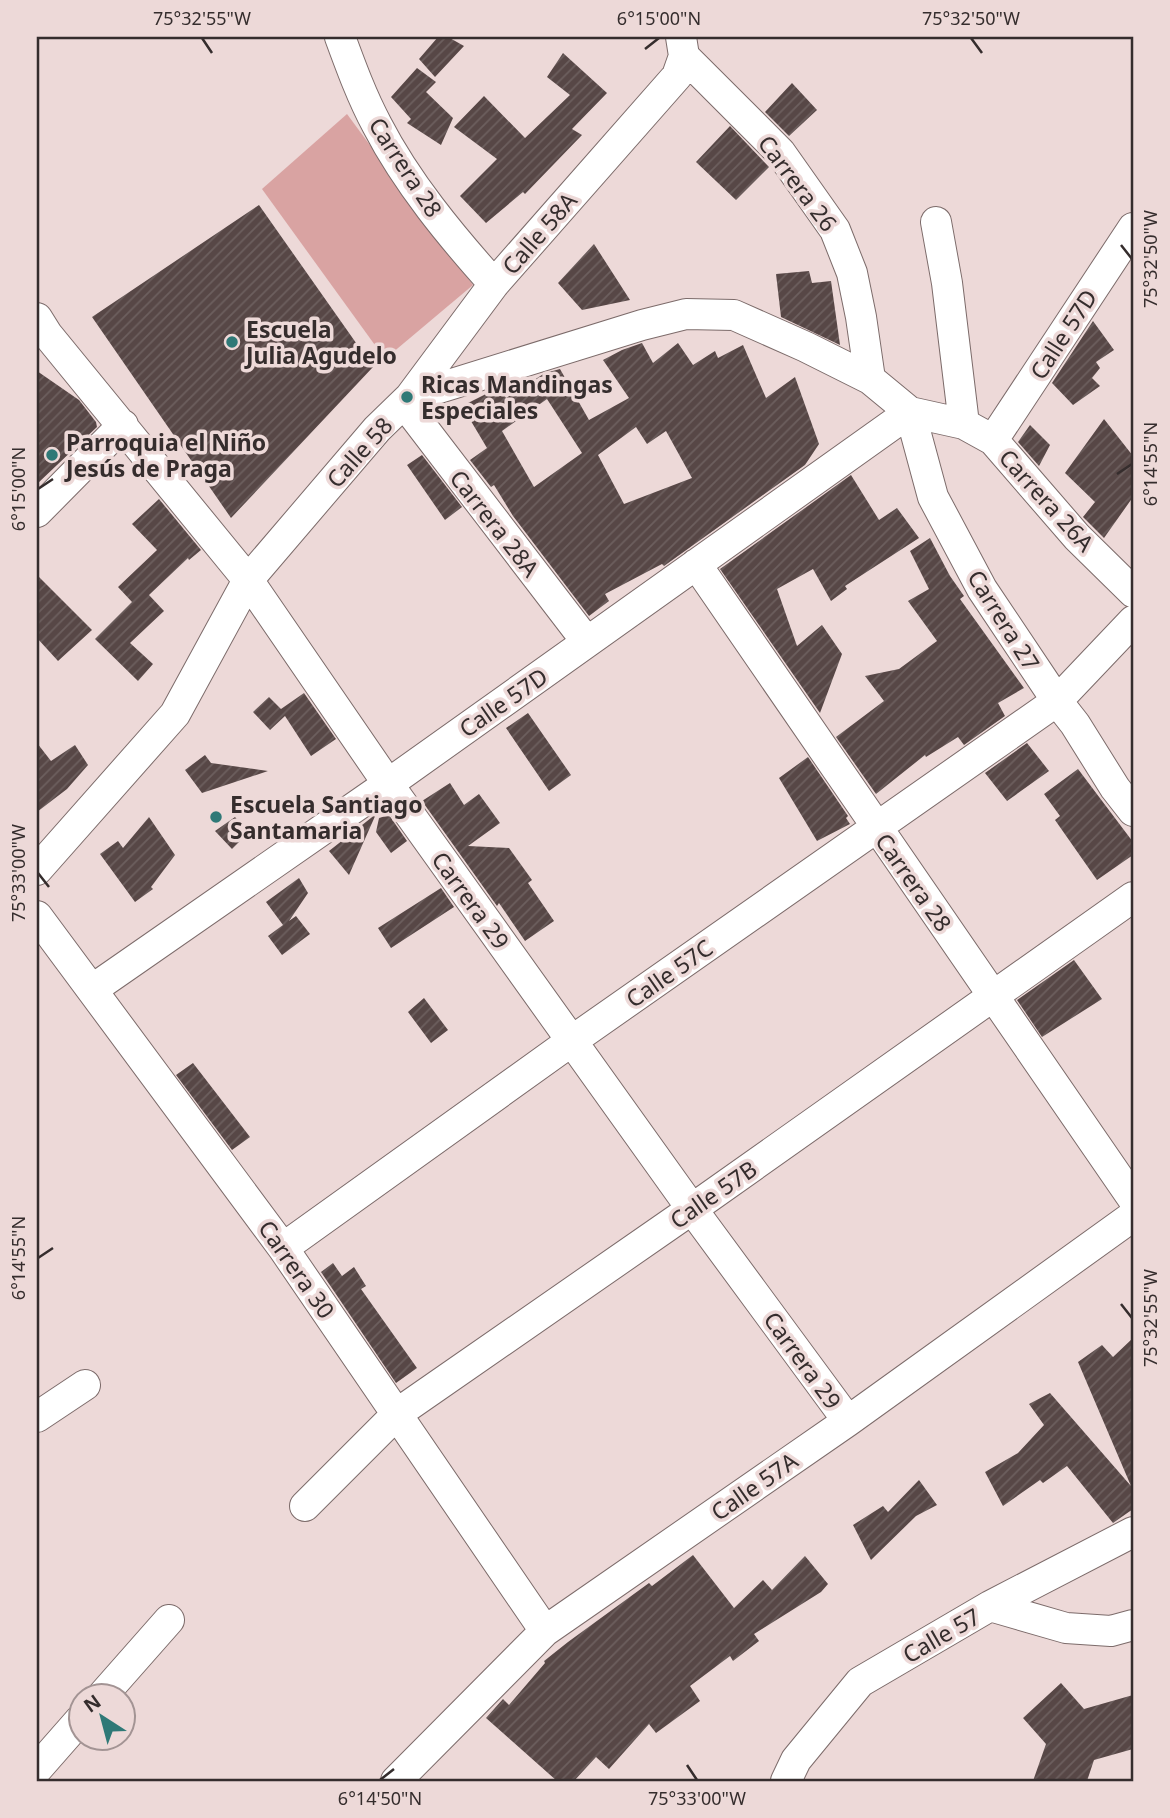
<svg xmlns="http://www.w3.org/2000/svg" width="1170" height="1818" viewBox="0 0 1170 1818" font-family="'Noto Sans',sans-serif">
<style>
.grass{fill:#d9a3a2}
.building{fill:url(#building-hatch);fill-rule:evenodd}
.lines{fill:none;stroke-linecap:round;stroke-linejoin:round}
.minor-casing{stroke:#7c6b6a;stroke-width:32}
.minor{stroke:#fff;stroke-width:30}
.ticks{fill:none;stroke:#352d2d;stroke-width:2.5}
.poi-dot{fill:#2f7977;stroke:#edd9d8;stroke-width:2.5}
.labels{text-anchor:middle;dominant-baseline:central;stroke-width:7;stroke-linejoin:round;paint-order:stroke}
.street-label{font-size:23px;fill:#352d2d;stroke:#edd9d8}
.poi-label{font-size:23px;font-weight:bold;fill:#352d2d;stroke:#edd9d8;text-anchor:start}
.neatline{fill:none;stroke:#352d2d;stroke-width:2.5}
.ticks-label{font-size:18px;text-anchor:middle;fill:#352d2d}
</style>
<defs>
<pattern id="building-hatch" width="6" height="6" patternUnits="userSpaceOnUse" patternTransform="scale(1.75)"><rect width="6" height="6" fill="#574746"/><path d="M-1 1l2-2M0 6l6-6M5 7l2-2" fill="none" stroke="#6c5f5e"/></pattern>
</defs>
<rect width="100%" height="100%" fill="#edd9d8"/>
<path class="grass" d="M347 114 473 285 385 359 262 189Z"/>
<path class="building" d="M438 37H448L464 46 435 77 419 59Z
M563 53 607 93 572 129 582 135 525 194 523 192 486 223 460 196 497 159 454 127 484 96 525 138 570 95 547 77Z
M417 68 436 82 426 92 453 118 441 145 407 123 411 119 391 97Z
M792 83 817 110 789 136 765 112Z
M730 126 769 167 736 200 696 162Z
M259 205 373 367 231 518 92 317Z
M594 244 630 300 582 310 558 283Z
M809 271 812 283 831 281 840 345 781 317 776 274Z
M1093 321 1114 350 1096 362 1100 368 1092 378 1100 386 1073 405 1052 383Z
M642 343 653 363 678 343 693 365 715 351 718 358 743 345 766 398 795 377 819 444 805 465 664 566 662 564 605 594 609 601 589 616 513 516 494 485 491 487 470 460 487 448 462 406 500 387 506 398 545 373 560 369 589 420 629 398 603 360 622 350ZM547 399 582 453 534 487 502 431ZM636 427 647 444 666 431 692 478 624 504 598 455Z
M37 371 79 400 96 422 97 427 37 484Z
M1104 419 1133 456V497L1104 538 1083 517 1095 502 1065 473Z
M1030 425 1050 445 1039 466 1018 442Z
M422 455 462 507 445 520 407 465Z
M851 475 879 520 897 508 919 538 845 586 847 589 831 601 813 569 777 589 797 646 822 625 842 654 820 713 720 569Z
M159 499 201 550 189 560 188 558 149 595 164 611 130 643 153 664 138 681 95 639 132 602 118 587 157 550 132 524Z
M930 538 950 576 964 596 960 599 1024 688 998 703 1005 716 964 745 958 737 926 757 925 755 876 794 836 737 884 701 865 676 899 669 937 641 908 601 929 589 910 551Z
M37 575 92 630 58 661 37 638Z
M304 693 336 739 311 756 285 716 270 730 253 712 269 697 281 709Z
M528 713 571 775 549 791 506 728Z
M37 743 51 761 75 745 88 765 67 789 37 812Z
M1027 743 1049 771 1007 801 985 773Z
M205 755 211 763 268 771 202 793 185 770Z
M808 757 848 816 846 818 850 824 817 841 779 778Z
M1078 769 1133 842V855L1097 880 1055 820 1060 816 1044 794Z
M450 783 464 805 479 794 500 823 468 846 509 848 532 880 528 883 554 921 525 941 499 903 497 906 422 801Z
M376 814 349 875 329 851Z
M389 815 407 841 391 853 376 832 379 818Z
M149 817 175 855 151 887 153 889 135 902 100 854 118 841 123 848Z
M235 817 248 833 232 849 215 831Z
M299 878 308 893 289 921 296 916 310 934 282 955 268 936 283 925 266 902Z
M441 888 454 907 391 948 378 928Z
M1074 960 1102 999 1042 1037 1017 1000Z
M424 998 448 1030 431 1043 408 1012Z
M193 1063 250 1137 232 1150 176 1075Z
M333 1263 342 1276 354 1267 366 1286 361 1289 417 1368 396 1383 321 1272Z
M1133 1338V1509L1113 1523 1067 1466 1043 1483 1040 1480 1003 1506 985 1472 1018 1453 1044 1425 1029 1404 1050 1393 1131 1486 1078 1362 1102 1345 1113 1357Z
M919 1480 937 1505 916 1516 871 1560 853 1525 883 1506 888 1512Z
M693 1555 734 1608 763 1580 772 1590 805 1556 828 1584 821 1592 754 1634 759 1641 733 1661 730 1656 690 1686 700 1701 656 1733 649 1724 609 1769 596 1757 574 1781H557L486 1718 503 1699 509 1705 545 1663 544 1661 568 1642 649 1583 652 1586Z
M1061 1683 1084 1709 1133 1695V1749L1094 1760 1087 1781H1033L1046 1744 1023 1718Z"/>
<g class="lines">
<defs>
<path id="minor" d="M340 37C351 67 362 97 377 125 407 183 451 236 494 284
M684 56 780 152 835 230 852 273 861 317 870 379
M936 222 947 283 964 424
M37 318 47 334 248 580 388 784 692 1209 848 1421
M410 397 494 284 677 76 684 56 681 37
M404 403 587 642
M910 412 933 497 982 589 1057 701 1075 724 1115 788 1133 811
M993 440 1133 228
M37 512 123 425
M696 564 1133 1199
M37 870 175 714 248 580 377 429 410 397 642 325 686 314 734 315 806 347 870 379 910 412 964 424 993 440 1077 537 1133 592
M37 916 283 1248 545 1631
M93 989 388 784 910 412
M283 1248 573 1040 1057 701 1133 621
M37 1417 85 1385
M305 1506 398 1413 692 1209 1133 897
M990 1606 1066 1628 1111 1631 1133 1625
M102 1696 169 1620
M37 1769 80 1720
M396 1781 545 1631 848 1421 1133 1216
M786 1781 796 1760 860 1682 990 1606 1133 1532"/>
</defs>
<use href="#minor" class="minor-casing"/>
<use href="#minor" class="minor"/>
</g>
<path class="ticks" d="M202 38 212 53M971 38 982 53M645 49 659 38M1121 245 1132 259M1117 474 1132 464M38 489 53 479M38 873 49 887M38 1258 53 1248M1121 1304 1132 1318M687 1765 697 1780M380 1780 394 1769"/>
<g class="poi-dot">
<circle cx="232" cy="342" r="7"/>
<circle cx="407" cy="397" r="7"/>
<circle cx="52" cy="455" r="7"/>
<circle cx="216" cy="817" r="7"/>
</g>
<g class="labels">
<g class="street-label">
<text transform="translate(406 167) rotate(57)">Carrera 28</text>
<text transform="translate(798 183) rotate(53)">Carrera 26</text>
<text transform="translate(539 233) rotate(-49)">Calle 58A</text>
<text transform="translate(1063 334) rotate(-57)">Calle 57D</text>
<text transform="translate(359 452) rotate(-48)">Calle 58</text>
<text transform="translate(1047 500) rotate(48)">Carrera 26A</text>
<text transform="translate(495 523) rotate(52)">Carrera 28A</text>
<text transform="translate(1004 620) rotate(58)">Carrera 27</text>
<text transform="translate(503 702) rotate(-35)">Calle 57D</text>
<text transform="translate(914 882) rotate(55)">Carrera 28</text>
<text transform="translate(471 900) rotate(54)">Carrera 29</text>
<text transform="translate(669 973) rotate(-35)">Calle 57C</text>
<text transform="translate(713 1194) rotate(-35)">Calle 57B</text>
<text transform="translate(297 1269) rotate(55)">Carrera 30</text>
<text transform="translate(803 1360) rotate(54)">Carrera 29</text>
<text transform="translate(754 1486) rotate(-35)">Calle 57A</text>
<text transform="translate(941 1635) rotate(-30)">Calle 57</text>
</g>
<g class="poi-label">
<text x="246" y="329">Escuela<tspan x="246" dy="26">Julia Agudelo</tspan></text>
<text x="421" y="384">Ricas Mandingas<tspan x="421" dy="26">Especiales</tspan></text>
<text x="66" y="442">Parroquia el Niño<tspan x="66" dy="26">Jesús de Praga</tspan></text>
<text x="230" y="804">Escuela Santiago<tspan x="230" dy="26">Santamaria</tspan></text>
</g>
</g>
<rect width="1170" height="1818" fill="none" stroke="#edd9d8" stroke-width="77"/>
<g transform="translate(102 1717) rotate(324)"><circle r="33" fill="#edd9d8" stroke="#a39494" stroke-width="2"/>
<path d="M0-5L12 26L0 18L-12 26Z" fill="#2f7977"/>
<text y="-10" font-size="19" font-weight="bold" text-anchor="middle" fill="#352d2d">N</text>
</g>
<rect x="38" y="38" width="1094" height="1742" class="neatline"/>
<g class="ticks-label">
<text x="202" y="25">75°32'55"W</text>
<text x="659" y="25">6°15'00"N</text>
<text x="971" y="25">75°32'50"W</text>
<text transform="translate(1151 259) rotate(-90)" y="6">75°32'50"W</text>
<text transform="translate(1151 464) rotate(-90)" y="6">6°14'55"N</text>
<text transform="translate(19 489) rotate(-90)" y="6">6°15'00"N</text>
<text transform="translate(19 873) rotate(-90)" y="6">75°33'00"W</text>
<text transform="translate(19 1258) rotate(-90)" y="6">6°14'55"N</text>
<text transform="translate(1151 1318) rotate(-90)" y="6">75°32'55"W</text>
<text x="380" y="1805">6°14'50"N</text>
<text x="697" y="1805">75°33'00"W</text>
</g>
</svg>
